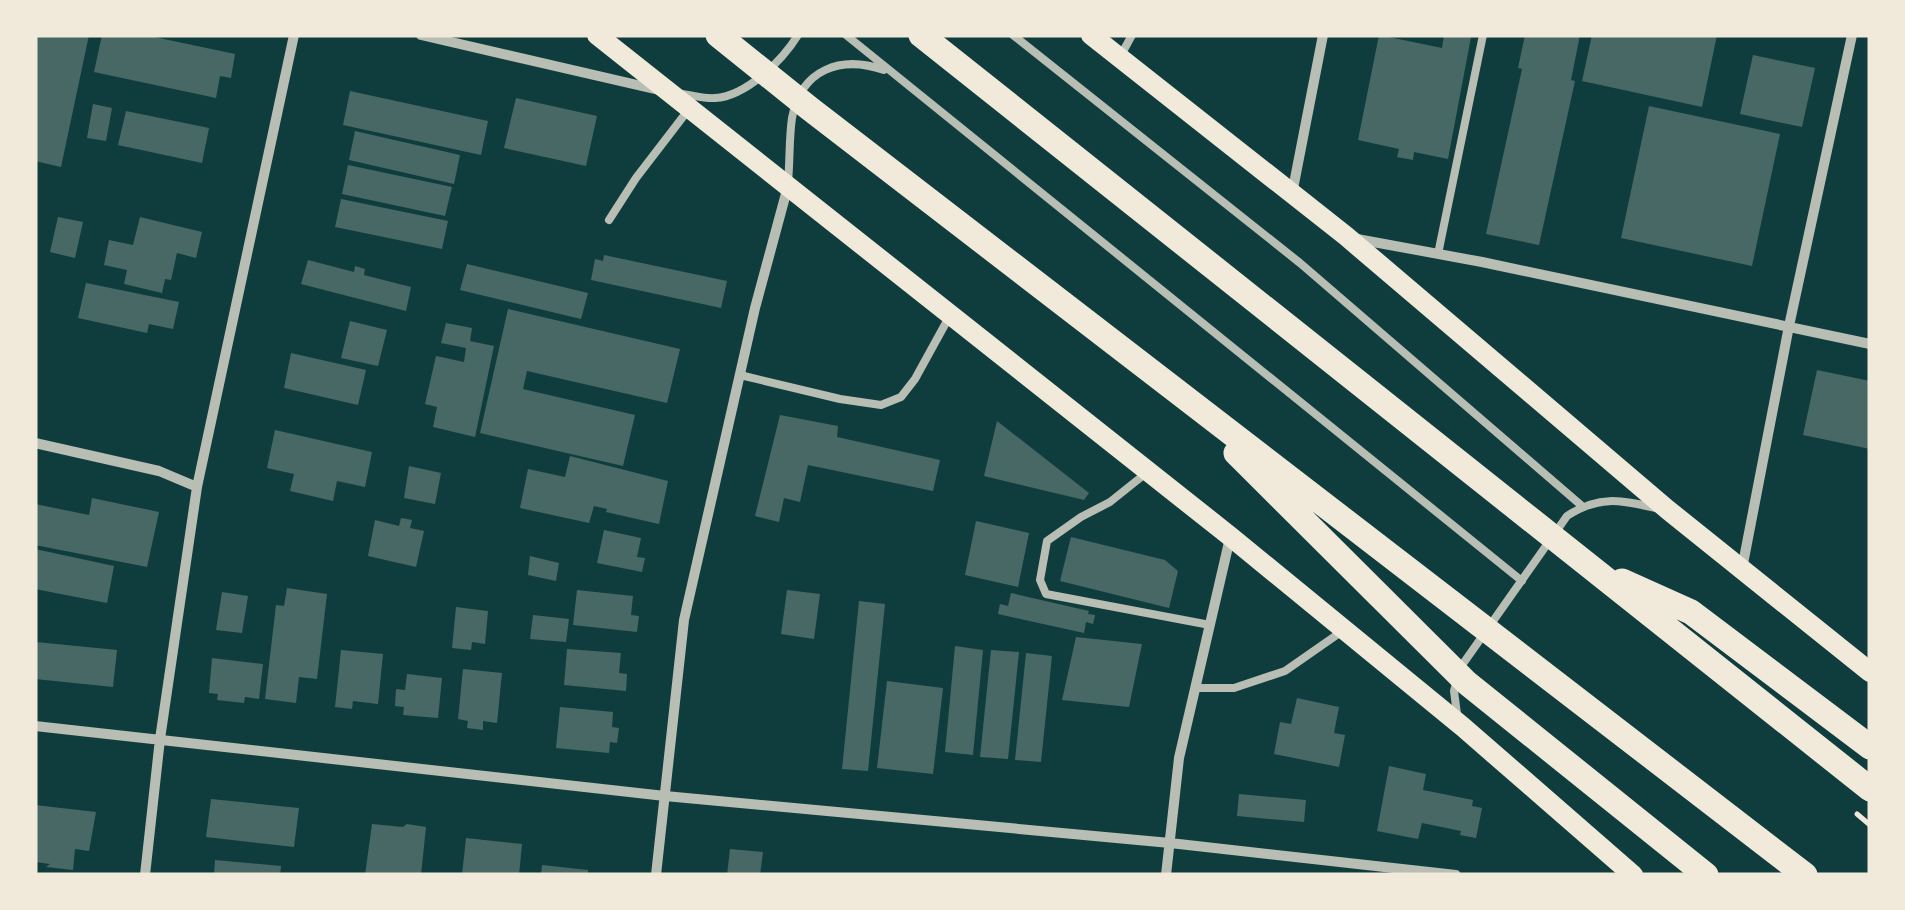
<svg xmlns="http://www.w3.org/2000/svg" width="1905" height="910" viewBox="0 0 1905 910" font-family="Jost,sans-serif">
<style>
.building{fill:#486865}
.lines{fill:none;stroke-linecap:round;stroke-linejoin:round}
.path{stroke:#f1e9da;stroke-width:5}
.service{stroke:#b8beb3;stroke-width:8}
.minor{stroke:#b8beb3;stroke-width:10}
.secondary{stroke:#f1e9da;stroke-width:20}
.motorway{stroke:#f1e9da;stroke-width:25}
</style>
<rect width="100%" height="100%" fill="#0f3d3e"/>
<path class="building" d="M35 35H89L61 167 35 161Z
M102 35H145L235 54 231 78 220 76 216 98 94 72Z
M1379 35 1442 48 1444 35 1471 37 1448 159 1414 152 1413 160 1397 157 1399 149 1358 140Z
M1525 35H1580L1571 80 1575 81 1539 245 1486 234 1522 69 1518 68Z
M1592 35H1717L1702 107 1582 81Z
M1753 55 1815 68 1802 127 1740 114Z
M350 91 488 121 481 155 343 125Z
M516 98 597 116 586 166 504 148Z
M93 104 112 108 106 141 87 138Z
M1649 106 1780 134 1752 266 1621 238Z
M126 111 209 128 202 163 118 145Z
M355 131 460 155 454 184 349 160Z
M348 165 452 187 445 216 342 194Z
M341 199 448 221 442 249 335 227Z
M58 217 83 222 75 258 50 252Z
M140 217 202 232 196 258 177 253 171 280 165 279 162 293 124 284 127 270 104 265 109 240 133 245Z
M604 255 727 281 721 308 591 280 595 259 603 261Z
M308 260 354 272 355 266 365 269 364 275 411 287 406 311 301 284Z
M467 264 588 293 581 319 460 290Z
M86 283 179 302 173 329 149 324 147 333 78 318Z
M508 309 680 349 667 403 527 371 523 389 635 415 623 466 480 433Z
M350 321 387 330 378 366 341 358Z
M446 323 472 328 470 341 494 346 475 437 433 427 437 407 425 404 436 356 464 362 466 348 441 343Z
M291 353 366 370 358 405 284 388Z
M1817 370 1870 381V449L1803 435Z
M780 415 838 426 837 437 940 460 933 491 808 465 800 502 784 498 779 522 755 516Z
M997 421 1089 493 1084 500 984 476Z
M275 430 372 452 365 487 337 481 333 501 290 491 294 474 267 468Z
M570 456 668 481 659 524 606 512 607 509 594 506 589 523 520 508 528 469 565 477Z
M409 466 441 473 435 504 404 498Z
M92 498 159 512 147 567 35 545V504L89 515Z
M401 518 412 520 410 528 424 531 416 567 368 556 375 520 399 526Z
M976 521 1029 533 1018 587 965 575Z
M604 530 641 538 637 557 645 558 642 572 597 563Z
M1071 537 1165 560 1178 571 1169 608 1060 581Z
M35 549 114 566 107 603 35 589Z
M530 556 559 563 556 581 528 575Z
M287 588 327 594 317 679 299 677 296 703 265 699 276 605 284 606Z
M577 590 633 596 631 615 639 616 637 632 573 625Z
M787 590 820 594 814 639 781 634Z
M222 592 248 596 242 633 216 630Z
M1011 593 1089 611 1088 614 1095 615 1093 624 1086 622 1084 633 998 614 1000 604 1008 606Z
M859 601 885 604 868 771 842 769Z
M456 607 488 611 485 644 472 642 471 650 452 648Z
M533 615 569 619 566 642 530 639Z
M1076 637 1142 644 1129 707 1062 700Z
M36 642 117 650 113 687 35 679Z
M955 646 983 650 973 755 945 752Z
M567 649 621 653 619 673 627 674 626 691 564 685Z
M341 650 383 654 378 704 353 701 352 709 335 707Z
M991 650 1019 652 1008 759 980 757Z
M1026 653 1052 656 1041 762 1015 760Z
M212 658 263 664 259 699 245 697 244 703 217 700 218 694 209 693Z
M463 669 502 673 497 723 483 721V730L467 728 468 721 458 719Z
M407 674 442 678 438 718 403 715 404 707 395 706 396 689 405 690Z
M887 681 943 688 933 774 877 768Z
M1297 698 1339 707 1334 733 1345 735 1339 767 1274 754 1280 722 1291 724Z
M560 707 613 712 612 727 619 728 617 743 610 742 609 753 556 748Z
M1389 766 1426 774 1423 790 1473 800 1472 806 1482 808 1476 838 1460 835 1461 831 1422 823 1418 839 1377 831Z
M1239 794 1306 800 1304 822 1237 816Z
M211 799 299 808 294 847 206 837Z
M35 805 96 812 89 851 75 849 73 870 46 867 50 864 35 862Z
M372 824 403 827 407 824 426 827 421 875H365Z
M466 838 522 844 519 875H462Z
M730 849 763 852 760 875H727Z
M215 860 281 866 280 875H214Z
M542 865 588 870V875H541Z"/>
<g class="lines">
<path class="path" d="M1857 814 1870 825"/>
<path class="service" d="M846 35 1522 581
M1013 35 1300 263 1582 506
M1120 57 1132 35
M682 94C692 95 705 99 715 98 746 96 782 61 798 35
M788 182C790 161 789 138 792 118 801 69 841 55 884 70
M609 220 636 178 689 109
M1438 254 1483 35
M740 375 840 399 881 405 901 397 915 379 948 319
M1145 474 1110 502 1081 517 1047 541 1040 580 1046 594 1210 625
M1195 688H1234L1285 671 1341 632
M1457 714 1454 691 1460 668 1567 516C1599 495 1620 500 1656 508"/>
<path class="minor" d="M421 35 659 90
M1292 194 1323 35
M1357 239 1482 262 1870 344
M35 443 159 471 197 487
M1742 569 1789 326 1852 35
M35 726 665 796 1170 843 1456 875
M145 875 160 739 197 487 294 35
M656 875 684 620 755 308 788 186
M1166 875 1179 758 1230 538"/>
<path class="secondary" d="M597 35 1231 537 1463 727 1633 875
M1091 35 1346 236 1668 510 1870 672"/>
<path class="motorway" d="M718 35 809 108 1805 875
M921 35 1870 789
M1236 453 1467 683 1706 875
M1622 581 1691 612 1870 747"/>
</g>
<rect width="1905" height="910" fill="none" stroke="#f1e9da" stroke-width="75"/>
</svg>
